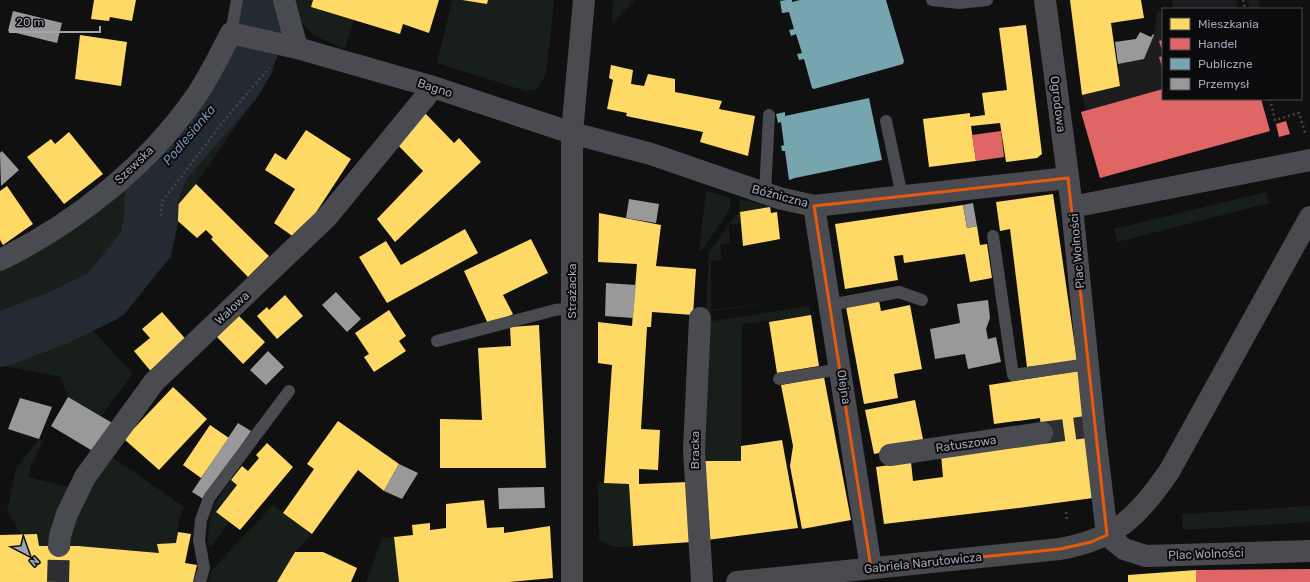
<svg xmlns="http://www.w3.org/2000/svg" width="1310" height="582" viewBox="0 0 1310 582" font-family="Rubik,sans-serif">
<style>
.built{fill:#1d1d1f}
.green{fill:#181f1a}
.homes{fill:#ffd966}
.shops{fill:#e06666}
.public{fill:#76a5af}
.industry{fill:#999}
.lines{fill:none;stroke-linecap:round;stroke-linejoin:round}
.river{stroke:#232a32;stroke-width:54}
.street-tunnel{stroke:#2d2e31;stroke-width:22;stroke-dasharray:22 11;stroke-linecap:butt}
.path{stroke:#45464b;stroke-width:2.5;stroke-dasharray:2 3;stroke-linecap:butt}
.lane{stroke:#4a4b50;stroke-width:12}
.street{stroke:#4a4b50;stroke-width:22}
.secondary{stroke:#484a4e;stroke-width:22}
.marked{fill:none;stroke:#e8590c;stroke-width:3;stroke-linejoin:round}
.labels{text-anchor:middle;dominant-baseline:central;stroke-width:4;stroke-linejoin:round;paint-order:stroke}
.street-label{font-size:12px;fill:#9fa4b3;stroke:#0b0a0c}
.water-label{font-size:13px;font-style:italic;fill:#7191b3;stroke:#0b0a0c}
</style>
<rect width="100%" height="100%" fill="#101010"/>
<path class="built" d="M1172 0H1236L1238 9H1173Z
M1163 11V99H1261L1270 131 1100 178 1081 112 1086 110 1082 95 1120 86 1118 64 1144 59 1154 35 1157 12Z"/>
<path class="green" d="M252 0H274L283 31 279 34 254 25Z
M290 0H313L311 7 354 20 345 49C312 35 305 34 290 0Z
M452 0H554L546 74 537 89 526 91 437 63Z
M613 0H635L612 23Z
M1247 0H1258L1260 9H1250Z
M233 59 274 71 196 184 170 214 159 241 173 256 119 302 115 297 83 319 133 374 101 416 68 397 61 377 0 365V267L75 225 225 62Z
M706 191 731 198 729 211 703 249 699 252Z
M1266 192 1269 203 1117 242 1114 229Z
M740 199 770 207 741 212V223L729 225 730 243 720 245 722 260 711 261V310L807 298 706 312 709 252 739 211Z
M809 306 811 315 742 324 741 461H702L706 322Z
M39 439 43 441 31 466 29 477 72 488 56 546H39L37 534H21L7 511 16 469Z
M111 456 184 507 179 520 176 543 157 544 159 553 78 546H63L77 506Z
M231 480 237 485 216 511 229 522 211 547 208 544C208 513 213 504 231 480Z
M598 482 629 484 633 546C620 548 610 548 599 539Z
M273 505 312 534 295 552 277 582H208L211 571Z
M1310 506V522L1183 530 1182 514Z
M394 537 399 582H366L382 539Z"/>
<path class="homes" d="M94 0H136L132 21 110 17 109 21 91 19Z
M313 0H439L429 33 403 24 400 34 311 7Z
M462 0H488L487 4Z
M1070 0H1141L1144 18 1111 23 1120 86 1082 95Z
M1026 25 1042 154 1037 158 1006 162 1000 123 971 126 976 161 929 167 923 119 970 113V117L985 115 982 93 1007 90 999 28Z
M80 35 127 42 121 86 75 79Z
M611 65 633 70 631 84 644 86 648 74 675 79V92L722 101 719 109 755 116 748 156 700 142 703 132 626 116 627 113 607 109 613 80 609 78Z
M423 111 454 143 459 138 481 162 395 242 377 219 423 171 395 142Z
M306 130 351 159 298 240 274 223 295 189 265 170 275 153 286 160Z
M69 132 103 174 64 204 27 157 51 139 55 144Z
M196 184 269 256 248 277 211 239 213 237 206 230 197 238 170 214Z
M7 186 33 224 3 245 0 240V191Z
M1053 194 1077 361 1027 367 1010 229 1000 231 996 202Z
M963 205 967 228 977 226 980 245 987 244 992 278 970 282 965 254 904 263 903 255 894 256 898 280 845 289 835 224Z
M770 207 771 213 777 212 780 239 743 246 740 212Z
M599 213 661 225 656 266 696 269 693 315 652 312 651 327H647L641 429 660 430 658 470 639 469V484L688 482 692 542 633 546 629 484 604 483 612 365 598 363V322L632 326 637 264 598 262Z
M465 229 478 253 387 303 359 257 386 241 401 265Z
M531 239 548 273 503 295 513 314 489 326 464 271Z
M285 295 303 316 277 339 257 316 267 307 269 310Z
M879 301 881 311 910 305 922 369 894 374 898 398 864 404 846 307Z
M389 310 406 336 399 341 406 351 374 372 364 357 369 354 355 333Z
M162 312 189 343 153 374 134 351 150 338 142 329Z
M811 315 819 366 777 373 769 322Z
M239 316 265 342 243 364 217 337Z
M539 325 546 468H440V419L482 420 478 348 511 346 510 327Z
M1078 371 1093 498 1019 508 884 524 876 467 911 462 913 481 943 477 941 455 1041 426 1040 418 994 424 989 385Z
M824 377 851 520 802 529 790 466 793 446 781 385Z
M173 387 207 419 159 470 124 439Z
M915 400 924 444 874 454 865 410Z
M338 421 399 464 384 491 358 470 312 534 283 513 314 469 307 464Z
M210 425 229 438 201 478 183 465Z
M782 440 798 528 707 540 702 461H741V446Z
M267 443 293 467 240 530 216 512 237 485 231 480 242 466 248 471 259 458 256 455Z
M484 500 487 528 504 527V533L550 526 553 578 509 582H399L394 537 413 535 412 525 430 523V530L446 528V504Z
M178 532 191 534 185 563 197 565 193 582H0V535L37 534 39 546H78L159 553 157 544 176 543Z
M295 552H323L357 568 351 582H277Z
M1196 570V582H1128V575Z"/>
<path class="shops" d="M1163 40V53L1159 41Z
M1163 56V70L1159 57Z
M1163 89V99H1261L1270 131 1100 178 1081 112Z
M1286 121 1290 134 1279 137 1276 124Z
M1001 131 1004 157 976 161 972 135Z
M1310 569V582H1196V570Z"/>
<path class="public" d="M786 0H792V2L800 0H886L904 61 903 64 814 89 812 88 804 59 799 60 797 54 802 53 796 34 791 36 789 30 794 29 789 12 782 13 780 1Z
M869 98 882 160 795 178 789 180 785 151H782L781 146 784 145 781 122 778 123 776 114 785 112V116Z"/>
<path class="industry" d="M13 11 62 23 57 43 8 31Z
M1140 32 1151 37 1153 34 1154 35 1144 59 1118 64 1115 42 1136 39Z
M2 151 19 170 1 186 0 153Z
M629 199 659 204 656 223 626 218Z
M973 203 977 226 967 228 963 205Z
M606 283 636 285 633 318 605 316Z
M336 292 361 319 347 332 322 305Z
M988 300 990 318 986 329 988 339 996 337 1001 362 968 369 965 354 935 359 930 329 960 323 957 304Z
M268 351 284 367 266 385 250 370Z
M68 397 114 424 96 453 51 426Z
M20 398 52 407 39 439 8 429Z
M238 423 251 431 205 500 192 492Z
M399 464 418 473 402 499 384 491Z
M544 487 545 508 499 509 498 488Z"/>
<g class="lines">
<path class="river" d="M0 340 58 318 105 295 146 244 151 220 152 192 163 165 236 81 246 63 259 27V0"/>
<path class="street-tunnel" d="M1042 433 1086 427
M58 582 59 546"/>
<path class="path" d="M1243 0 1245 9
M1270 99 1275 120 1299 113 1305 133
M161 216 162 202 222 123 269 68
M1066 512 1067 521"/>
<path class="lane" d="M932 0 959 3 987 0
M231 33 237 0
M886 121 902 196
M765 193 769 115
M993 236 1013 375 1088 364
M830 305 899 292 922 300
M437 341 555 310 572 308
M779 379 841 369
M200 582 204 568 199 540 201 520 209 498 289 391"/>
<path class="street" d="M284 0 297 48
M1045 0 1072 207 1094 426 1107 535 1124 549 1146 556 1310 551
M814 206 871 568
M1072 207 1310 160
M0 260C75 223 148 166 196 96 209 77 220 54 231 33L297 48 430 86 572 133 651 154 779 198 814 206 1068 178
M700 318 694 450 702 582
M890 455 1042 433
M59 546 60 536 67 514 85 477 154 382 327 217 427 95 430 86"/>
<path class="secondary" d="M572 582V133L584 0
M737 582 1060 549C1116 539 1139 516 1170 470L1310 217"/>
</g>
<path class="marked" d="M1068 178 1107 535 1091 542 1060 549 871 568 814 206Z"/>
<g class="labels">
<g class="street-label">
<text transform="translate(435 88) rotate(18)">Bagno</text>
<text transform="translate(1058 104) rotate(83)">Ogrodowa</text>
<text transform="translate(134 165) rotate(-44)">Szewska</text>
<text transform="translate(780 196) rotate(15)">Bóźniczna</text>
<text transform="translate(1077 251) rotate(-95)">Plac Wolności</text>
<text transform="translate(572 291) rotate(-90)">Strażacka</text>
<text transform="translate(232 308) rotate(-43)">Wałowa</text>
<text transform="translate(844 387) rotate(81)">Olejna</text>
<text transform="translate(966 444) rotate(-8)">Ratuszowa</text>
<text transform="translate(695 450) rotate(-90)">Bracka</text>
<text transform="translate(1206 554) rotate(-2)">Plac Wolności</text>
<text transform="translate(923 563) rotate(-6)">Gabriela Narutowicza</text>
</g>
<g class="water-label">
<text transform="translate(189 135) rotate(-50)">Podlesianka</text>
</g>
</g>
<rect x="1162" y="8" width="140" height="92" fill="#0b0a0c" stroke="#46484f"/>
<rect x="1170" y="18" width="20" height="12" fill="#ffd966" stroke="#46484f"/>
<text x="1198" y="28" font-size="12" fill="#9fa4b3">Mieszkania</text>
<rect x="1170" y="38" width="20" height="12" fill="#e06666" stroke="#46484f"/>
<text x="1198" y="48" font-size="12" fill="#9fa4b3">Handel</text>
<rect x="1170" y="58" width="20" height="12" fill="#76a5af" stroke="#46484f"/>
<text x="1198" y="68" font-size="12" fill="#9fa4b3">Publiczne</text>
<rect x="1170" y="78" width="20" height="12" fill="#999999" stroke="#46484f"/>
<text x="1198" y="88" font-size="12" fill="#9fa4b3">Przemysł</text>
<g transform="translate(28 554) rotate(139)" stroke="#0b0a0c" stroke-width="3" paint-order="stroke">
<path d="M0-3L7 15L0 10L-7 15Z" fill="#9fa4b3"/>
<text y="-6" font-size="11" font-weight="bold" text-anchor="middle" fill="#9fa4b3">N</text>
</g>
<path d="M10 26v6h90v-6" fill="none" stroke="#9fa4b3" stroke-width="2"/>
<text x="16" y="26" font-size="12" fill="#9fa4b3" stroke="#0b0a0c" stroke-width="3" paint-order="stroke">20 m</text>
</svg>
